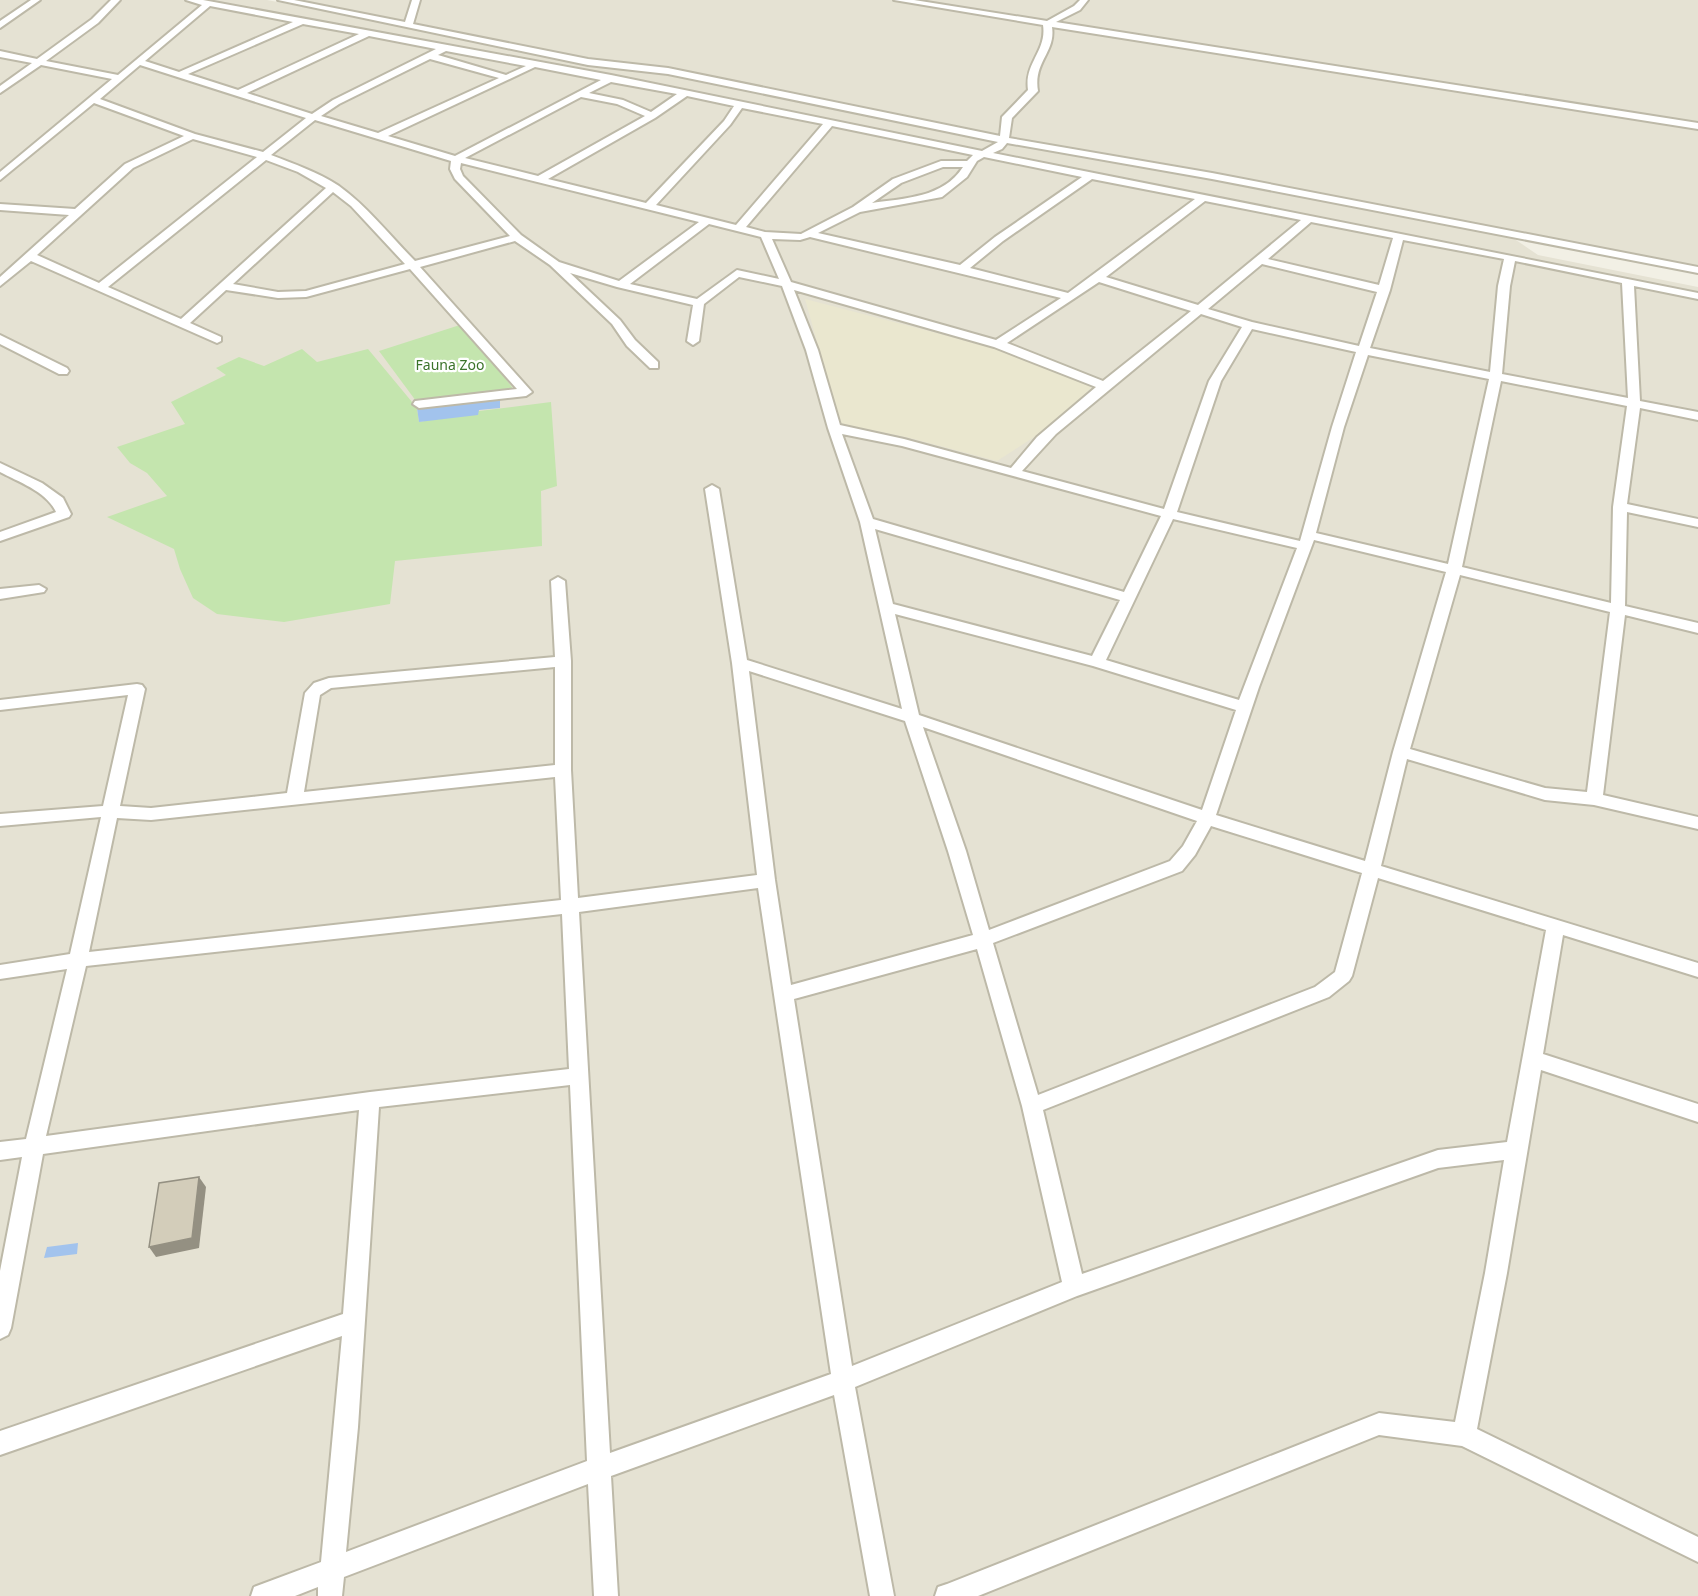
<svg xmlns="http://www.w3.org/2000/svg" width="1698" height="1596" viewBox="0 0 1698 1596" font-family="'Noto Sans',sans-serif">
<style>
.residential{fill:#e5e2d3}
.education{fill:#eae7cf}
.green{fill:#c4e5ae}
.water{fill:#a2c3ed}
.lines{fill:none;stroke-linecap:round;stroke-linejoin:round}
.minor-casing{stroke:#bdb9a8;stroke-width:4}
.minor{fill:#fff;fill-rule:evenodd}
.shaded-wall{fill:#949082}
.building{fill:#d3cdba;stroke:#949082;stroke-width:1.5}
.labels{text-anchor:middle;dominant-baseline:central;stroke-width:4.5;stroke-linejoin:round;paint-order:stroke}
.far-park-label{font-size:14px;fill:#3b732a;stroke:#fff}
</style>
<rect width="100%" height="100%" fill="#f2f0e5"/>
<path class="residential" d="M0 0H267L1507 234 1538 255 1698 287V1596H0Z
M283 0H1698V268L530 47Z"/>
<path class="education" d="M805 299 998 349 1089 384 1091 388 1056 423 997 461 906 437 840 424Z"/>
<path class="green" d="M463 324 515 391 416 401 379 351Z
M302 349 317 362 368 349 417 408 419 422 479 411 551 402 557 486 541 491 542 546 395 561 390 604 284 622 217 614 193 598 180 569 174 549 107 517 167 496 147 473 130 463 117 447 185 424 171 402 226 375 216 368 239 357 264 366Z"/>
<path class="water" d="M500 398V408L479 410 478 415 419 422 417 408Z
M78 1243 77 1254 44 1258 47 1247Z"/>
<g class="lines">
<defs>
<path id="minor" d="M31 0H40L0 28V21Z
M111 0H120L98 23 46 61 118 75 202 5 186 0H203L611 75 982 151 998 142 668 74 588 65 278 0H294L405 22 412 0H420L413 24 588 59 668 68 1000 136 1002 117 1028 90C1024 63 1047 51 1043 25L894 0H914L1047 21 1074 6 1080 0H1088L1080 10 1056 22 1698 123V129L1052 27C1056 52 1033 62 1038 91L1012 118 1009 138 1212 173 1698 267V273L1212 179 1007 143 1002 149 993 153 1698 293V299L1634 286 1640 401 1698 412V420L1640 408 1627 504 1698 519V527L1627 512 1625 606 1698 623V633L1625 615 1603 795 1698 817V829L1594 805 1545 800 1407 759 1381 866 1698 963V977L1563 935 1543 1054 1698 1104V1122L1541 1070 1507 1273 1477 1429 1698 1537V1562L1462 1446 1379 1435 978 1596H935L938 1587 947 1584 1379 1413 1455 1422 1485 1273 1504 1160 1438 1168 1077 1296 855 1387 894 1596H870L834 1395 611 1476 618 1596H594L588 1484 344 1577 342 1596H318V1587L295 1596H251L254 1587 321 1562 342 1336 0 1455V1431L343 1314 359 1110 43 1154 11 1328 8 1335 0 1339V1271L22 1157 0 1160V1142L26 1139 67 969 0 979V965L70 954 101 817 0 826V814L103 806 128 695 0 710V700L137 684 142 685 145 689 120 806 151 808 287 793 305 693 314 683 329 678 555 657 551 581 558 577 565 581 571 661V770L578 898 757 875 732 663 705 489 712 485 719 489 747 660 902 709 860 522 828 428 806 350 782 286 739 277 704 304 699 341 693 345 687 341 693 305 617 287 570 273 620 320 635 340 658 362V368H650L627 346 612 324 550 265 515 241 420 267 532 392 526 396 419 408 413 404 415 401 517 389 410 269 306 297 278 298 226 290 190 323 221 337V341L217 343 31 261 0 286V277L69 215 0 210V204L75 209 125 164 184 136 94 103 0 180V172L112 79 41 65 0 93V86L32 63 0 57V51L37 59 92 19ZM210 6 293 22 179 72 145 61ZM303 24 359 34 238 90 188 74ZM369 36 436 49 333 100 312 114 247 93ZM446 51 526 66 506 75 438 55ZM430 59 499 78 378 133 321 116 339 104ZM140 65 306 118 263 152 195 134 100 99ZM535 67 601 80 455 156 388 136ZM611 82 677 94 651 112 623 100 589 93ZM687 96 734 106 724 121 646 203 548 179 655 118ZM581 97 617 104 645 116 538 176 465 158ZM742 108 823 124 736 225 656 205 730 125ZM315 120 451 161 450 169 455 179 510 236 415 261C390 236 368 207 339 186 318 172 294 164 271 155ZM832 126 973 155 967 161H941L893 179 853 207 801 234 765 232 746 227ZM193 139 257 157 99 283 37 255 133 168ZM984 157 1082 177 995 237 960 265 818 233 860 212 942 197 967 177 977 161ZM266 160 298 172 326 188 181 319 108 287ZM461 163 699 222 619 281 559 262 521 235 463 176 460 169ZM943 167H963C943 198 905 198 872 203L901 183ZM1092 179 1195 199 1068 293 970 268 1003 241ZM333 192 351 206 405 264 306 291 278 292 233 284ZM1205 201 1301 220 1198 305 1106 277ZM1311 222 1393 238 1379 285 1268 259ZM709 224 761 237 779 279 737 270 697 299 630 284ZM810 237 1061 298 996 340 791 282 772 239 800 240ZM1403 240 1504 259 1498 286 1490 372 1370 348 1390 290ZM1515 261 1622 283 1628 398 1502 374 1510 286ZM1262 264 1377 292 1359 346 1252 322 1208 309ZM1099 282 1191 311 1103 381 1007 343ZM794 290 994 347 1096 387 1037 437 1011 468 904 439 840 425 818 350ZM1201 314 1242 327 1209 381 1164 509 1022 471 1056 434ZM1252 329 1356 352 1332 427 1300 541 1177 512 1221 381ZM1368 355 1489 379 1448 564 1316 533 1344 427ZM1501 381 1627 406 1613 507 1611 603 1462 567ZM842 434 902 446 1161 516 1124 592 873 519ZM1173 519 1297 548 1239 700 1106 660ZM875 529 1120 600 1092 656 893 604ZM1314 540 1446 572 1393 752 1365 861 1216 815 1259 687ZM1460 575 1610 612 1587 792 1545 788 1410 749ZM895 614 1093 666 1236 710 1202 810 919 715ZM555 667V765L304 792 320 695 331 688ZM749 671 905 721 948 851 973 935 791 985 775 880ZM923 727 1197 821 1183 846 1170 861 989 930 966 851ZM555 777 561 900 89 952 117 818 151 820ZM1211 826 1362 873 1335 972 1315 987 1038 1095 993 943 1182 871 1195 855ZM1378 878 1546 930 1507 1142 1438 1150 1082 1274 1043 1110 1329 997 1349 981 1352 976ZM758 888 831 1374 610 1453 579 912ZM562 914 569 1069 370 1092 46 1136 86 966ZM977 949 1022 1106 1062 1282 852 1366 794 999ZM570 1085 587 1461 346 1552 358 1427 379 1107Z
M0 335 67 368 69 371 67 374H59L0 344Z
M0 463 42 483 63 498 71 514 69 517 0 541V532L56 512C47 492 19 482 0 472Z
M39 585 46 589 44 592 0 599V589Z"/>
</defs>
<use href="#minor" class="minor-casing"/>
<use href="#minor" class="minor"/>
</g>
<path class="shaded-wall" d="M199 1177 206 1187 199 1248 156 1257 149 1247Z"/>
<path class="building" d="M199 1177 192 1238 149 1247 159 1183Z"/>
<g class="labels">
<g class="far-park-label">
<text x="450" y="364">Fauna Zoo</text>
</g>
</g>
</svg>
